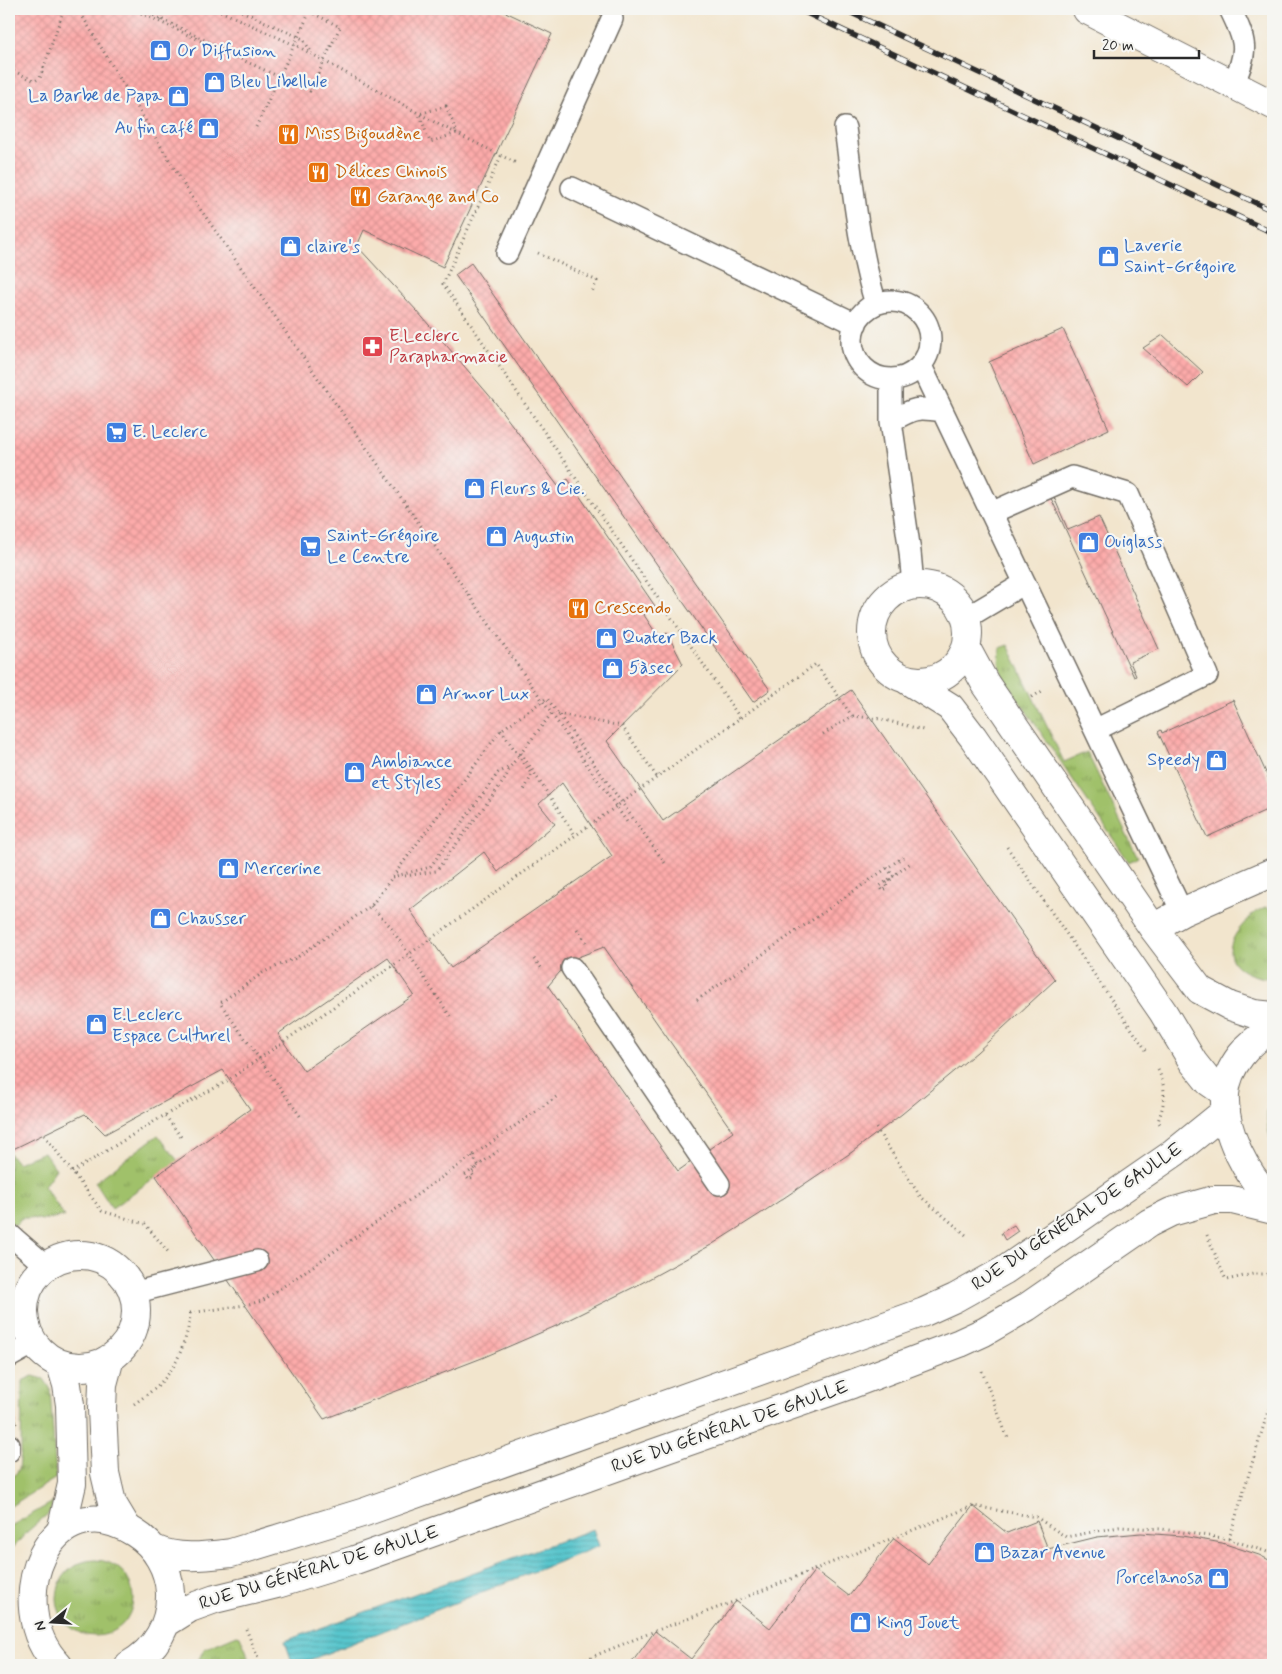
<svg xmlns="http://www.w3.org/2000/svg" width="1282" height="1674" viewBox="0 0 1282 1674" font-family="Mynerve,sans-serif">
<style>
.grass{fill:url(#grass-tufts);stroke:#66764a}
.water{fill:url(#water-rules);stroke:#42787c}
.building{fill:url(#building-cross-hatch);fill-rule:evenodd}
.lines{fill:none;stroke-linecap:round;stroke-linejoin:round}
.lane-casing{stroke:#716c64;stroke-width:24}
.street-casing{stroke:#716c64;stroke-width:30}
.secondary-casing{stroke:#716c64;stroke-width:30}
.path{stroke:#716c64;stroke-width:3;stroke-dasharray:1 4;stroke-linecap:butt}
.lane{stroke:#fff;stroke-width:21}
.street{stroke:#fff;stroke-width:28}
.secondary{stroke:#fff;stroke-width:28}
.rail-casing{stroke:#2b2b2b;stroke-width:5.5}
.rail{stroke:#f6f6f2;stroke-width:4;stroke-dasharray:11;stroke-linecap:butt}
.labels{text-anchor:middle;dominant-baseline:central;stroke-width:4.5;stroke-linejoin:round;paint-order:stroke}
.shop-label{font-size:18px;fill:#366cbe;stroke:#f6f6f2;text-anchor:start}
.food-label{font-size:18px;fill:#c56008;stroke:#f6f6f2;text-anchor:start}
.health-label{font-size:18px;fill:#be3a42;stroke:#f6f6f2;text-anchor:start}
.street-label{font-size:18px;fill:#2b2b2b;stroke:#f6f6f2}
</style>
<defs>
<pattern id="grass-tufts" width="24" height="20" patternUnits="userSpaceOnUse" patternTransform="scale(1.25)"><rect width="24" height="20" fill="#a0c16a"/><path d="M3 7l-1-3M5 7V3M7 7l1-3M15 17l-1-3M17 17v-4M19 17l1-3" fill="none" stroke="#839d57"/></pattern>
<pattern id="water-rules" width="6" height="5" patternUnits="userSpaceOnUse" patternTransform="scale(1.25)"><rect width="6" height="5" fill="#58c6cd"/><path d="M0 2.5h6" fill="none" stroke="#49a1a7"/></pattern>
<pattern id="building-cross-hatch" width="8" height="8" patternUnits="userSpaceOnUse" patternTransform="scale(1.25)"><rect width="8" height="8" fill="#fdabaa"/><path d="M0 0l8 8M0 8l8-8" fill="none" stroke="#d99392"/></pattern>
</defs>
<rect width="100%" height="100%" fill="#f6f6f2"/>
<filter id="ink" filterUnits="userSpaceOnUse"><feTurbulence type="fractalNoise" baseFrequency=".02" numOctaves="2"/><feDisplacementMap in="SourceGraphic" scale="10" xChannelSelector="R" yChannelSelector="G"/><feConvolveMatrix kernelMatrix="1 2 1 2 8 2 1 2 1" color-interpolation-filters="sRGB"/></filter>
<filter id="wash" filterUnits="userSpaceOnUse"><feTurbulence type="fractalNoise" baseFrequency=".0096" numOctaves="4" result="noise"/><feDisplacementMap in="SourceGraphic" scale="20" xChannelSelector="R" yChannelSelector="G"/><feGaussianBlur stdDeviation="1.12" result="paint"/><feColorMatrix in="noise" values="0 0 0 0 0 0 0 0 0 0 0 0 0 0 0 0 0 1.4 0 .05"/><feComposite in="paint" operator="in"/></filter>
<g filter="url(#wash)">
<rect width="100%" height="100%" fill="#f2e5cd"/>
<path class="grass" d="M1008 645 1064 762 1087 752 1130 842 1138 857 1129 862 1003 677 999 663 1000 648Z
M1265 907 1273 910V979C1242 976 1214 960 1241 927 1250 917 1253 913 1265 907Z
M1273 1090V1145C1265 1126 1265 1109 1273 1090Z
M158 1135 178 1161 112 1208 95 1182Z
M44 1152 56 1169 44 1186 64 1216 43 1220 31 1218H22L15 1225 9 1221V1153L17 1163Z
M33 1376 44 1379 50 1388 56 1478 9 1507V1483L19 1469 21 1452 22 1381Z
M53 1502 50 1512 27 1532 12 1549 9 1557V1527Z
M57 1598a38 38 0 1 1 76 0a38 38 0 1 1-76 0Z
M237 1635 240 1636 252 1665H196L204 1649Z"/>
<path class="water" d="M593 1529 599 1546 297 1665H293L285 1641Z"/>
<g id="blocks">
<path class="building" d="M9 9H499L552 34 443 267 364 230 357 246 417 311 494 401 558 486 568 479 655 606 644 615 659 638 667 633 683 664 607 741 663 821 851 690 1055 980 977 1052 902 1114 852 1152 760 1214 711 1245 636 1286 556 1326 482 1358 324 1419 156 1176 250 1109 223 1070 105 1134 85 1114 9 1151ZM562 783 612 856 451 968 410 910 484 852 498 872 555 824 539 804ZM604 947 733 1132 678 1171 548 986 565 966 578 957ZM388 958 414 995 304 1071 278 1034Z
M471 263 770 690 753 702 455 275Z
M1063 329 1109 429 1034 464 989 362Z
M1163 335 1203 372 1188 387 1143 348Z
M1053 495 1068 530 1099 517 1159 649 1130 662 1136 676 1134 677 1050 496Z
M1233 700 1273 788V807L1207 837 1158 732 1161 730 1162 733Z
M1014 1225 1018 1231 1005 1240 1001 1233Z
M9 1399 17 1424 9 1426Z
M973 1506 1007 1533 1037 1521 1048 1549 1097 1537 1141 1533 1182 1536 1222 1543 1259 1555 1273 1562V1665H630L655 1631 691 1659 736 1601 770 1628 815 1570 849 1596 894 1538 928 1564Z"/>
</g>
</g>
<g filter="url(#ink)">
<use href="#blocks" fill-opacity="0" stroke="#716c64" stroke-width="1"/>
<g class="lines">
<defs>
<path id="lane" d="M1230 9C1246 41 1249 50 1233 84
M845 128C853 186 858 247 876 304
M572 188 856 324
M507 253 612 19
M852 340a39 39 0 1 1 78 0a39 39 0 1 1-78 0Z
M921 366 1182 912
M891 380V421L910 552 913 585
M891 421C914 408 917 407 942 411
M991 513 1072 477 1128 494 1207 675 1095 730
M966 618 1025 583
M572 968 719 1184
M9 1234 46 1266
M133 1293 257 1261
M9 1307H24
M9 1357 34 1343
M9 1445V1451"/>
<path id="street" d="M1087 10 1273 105
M872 633a48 48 0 1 1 96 0a48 48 0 1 1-96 0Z
M966 648 985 683 1153 928 1200 990 1230 1006 1254 1014 1273 1016
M907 680 950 707 973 737 1163 1012 1193 1062 1209 1082 1225 1093
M1153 928 1182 912 1273 872
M24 1311a56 56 0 1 1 112 0a56 56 0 1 1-112 0Z
M110 1358 103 1384 102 1409 105 1473 112 1503 127 1528
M61 1365 67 1385 70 1405 72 1484 62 1527"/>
<path id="secondary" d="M1273 1029C1249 1041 1227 1066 1225 1094 1223 1131 1246 1176 1273 1200
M154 1549C177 1560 206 1556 231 1553L365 1512 924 1312 955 1298 1005 1270 1174 1153 1226 1111
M166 1623 190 1608 215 1599 277 1584 355 1560 652 1454 852 1384 960 1343 984 1332 1027 1307 1149 1223 1171 1212 1214 1200H1232L1273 1210
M58 1665C0 1606 48 1478 135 1533 156 1546 169 1569 170 1593 171 1624 156 1650 129 1665"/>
</defs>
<use href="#lane" class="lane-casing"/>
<use href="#street" class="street-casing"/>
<use href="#secondary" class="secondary-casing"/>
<path class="path" d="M78 9 189 193 629 825
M132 9 310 91 340 27 305 9
M140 9 241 57
M216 9 299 47 438 124 516 163
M237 9 303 39 312 53
M159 20 164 9
M9 69 35 81 40 78 64 9
M446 106 457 133 430 142 419 114Z
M256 127 311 9
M501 156 443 284 740 718
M538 253 597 281 592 292
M1032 697 1044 690
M558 714 622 726 657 777
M501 730 532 775 523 792
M823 734 852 716 881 719 923 730
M521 753 575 835
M1007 847 1146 1050
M887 868 894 877 885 884 888 887 883 891 880 886 912 862
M405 876 436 871 505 779 510 768
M392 877 430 867 498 773 510 767 552 713
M371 906 389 925 450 1016
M577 929 586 942
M534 959 543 970
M697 1000 903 857
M1158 1070C1167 1088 1165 1103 1158 1121L1160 1124
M165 1115 224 1083 391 967 816 664 852 716
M300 1116 220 1003 264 972 296 958 371 906 501 730 547 698 667 866
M876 1128 920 1196 966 1235
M44 1135 102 1211 145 1224 169 1253
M472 1156 479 1166 471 1173 474 1176 469 1180 465 1175 498 1151
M72 1172 165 1115 181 1137
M1207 1235 1226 1280 1253 1274H1273
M190 1313 245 1305 262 1301 421 1192 559 1095
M982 1371 1008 1439
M134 1404C147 1395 159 1386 169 1373 179 1361 191 1327 190 1311
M1229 1539 1273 1395
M246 1629 261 1665
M572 1665 655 1631 736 1601 973 1506 1036 1517 1066 1537 1119 1527 1162 1529 1229 1539 1273 1554"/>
<use href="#lane" class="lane"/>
<use href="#street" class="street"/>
<use href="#secondary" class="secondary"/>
<defs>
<path id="rail" d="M798 9 1273 233
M843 9 1273 211"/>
</defs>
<use href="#rail" class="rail-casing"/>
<use href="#rail" class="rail"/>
</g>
</g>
<defs>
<symbol id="shop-square" viewBox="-11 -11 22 22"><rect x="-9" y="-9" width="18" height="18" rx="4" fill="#3f7fe0" stroke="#f6f6f2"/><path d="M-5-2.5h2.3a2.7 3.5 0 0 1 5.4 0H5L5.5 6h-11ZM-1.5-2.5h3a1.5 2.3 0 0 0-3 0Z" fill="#fff"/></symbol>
<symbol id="restaurant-square" viewBox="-11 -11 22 22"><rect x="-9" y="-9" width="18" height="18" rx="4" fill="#e8710a" stroke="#f6f6f2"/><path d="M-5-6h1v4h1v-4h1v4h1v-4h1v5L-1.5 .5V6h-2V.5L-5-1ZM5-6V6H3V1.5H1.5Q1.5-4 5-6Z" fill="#fff"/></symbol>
<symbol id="pharmacy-square" viewBox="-11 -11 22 22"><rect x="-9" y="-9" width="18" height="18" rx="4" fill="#e0444e" stroke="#f6f6f2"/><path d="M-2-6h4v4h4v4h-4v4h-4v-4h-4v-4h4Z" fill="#fff"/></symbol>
<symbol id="supermarket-square" viewBox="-11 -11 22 22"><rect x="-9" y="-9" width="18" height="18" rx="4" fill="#3f7fe0" stroke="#f6f6f2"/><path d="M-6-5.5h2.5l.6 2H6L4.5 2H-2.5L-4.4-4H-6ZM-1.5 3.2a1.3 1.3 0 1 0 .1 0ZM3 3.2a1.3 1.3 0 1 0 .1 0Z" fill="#fff"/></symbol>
</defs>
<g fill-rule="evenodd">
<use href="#shop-square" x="148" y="38" width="25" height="25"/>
<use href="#shop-square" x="202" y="70" width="25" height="25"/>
<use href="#shop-square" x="166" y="84" width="25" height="25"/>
<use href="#shop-square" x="196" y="116" width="25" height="25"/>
<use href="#restaurant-square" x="276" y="122" width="25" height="25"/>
<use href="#restaurant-square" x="306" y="160" width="25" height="25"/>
<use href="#restaurant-square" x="348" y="184" width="25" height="25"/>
<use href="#shop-square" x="278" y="234" width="25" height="25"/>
<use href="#shop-square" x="1096" y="244" width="25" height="25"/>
<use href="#pharmacy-square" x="360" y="334" width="25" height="25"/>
<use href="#supermarket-square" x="104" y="420" width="25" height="25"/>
<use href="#shop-square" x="462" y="476" width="25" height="25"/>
<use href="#shop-square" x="484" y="524" width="25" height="25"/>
<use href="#shop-square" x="1076" y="530" width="25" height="25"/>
<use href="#supermarket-square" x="298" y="534" width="25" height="25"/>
<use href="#restaurant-square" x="566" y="596" width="25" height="25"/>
<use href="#shop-square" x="594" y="626" width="25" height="25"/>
<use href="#shop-square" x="600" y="656" width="25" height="25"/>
<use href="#shop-square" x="414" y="682" width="25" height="25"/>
<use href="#shop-square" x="1204" y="748" width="25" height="25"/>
<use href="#shop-square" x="342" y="760" width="25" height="25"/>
<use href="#shop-square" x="216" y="856" width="25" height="25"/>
<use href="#shop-square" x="148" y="906" width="25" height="25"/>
<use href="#shop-square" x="84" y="1012" width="25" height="25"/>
<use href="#shop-square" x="972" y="1540" width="25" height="25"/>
<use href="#shop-square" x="1206" y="1566" width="25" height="25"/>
<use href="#shop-square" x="848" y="1610" width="25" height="25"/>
</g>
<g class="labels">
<g class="shop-label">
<text x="177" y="51">Or Diffusion</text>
<text x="230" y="82">Bleu Libellule</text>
<text x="162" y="96" text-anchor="end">La Barbe de Papa</text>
<text x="193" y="128" text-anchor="end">Au fin café</text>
<text x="1124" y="246">Laverie<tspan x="1124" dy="21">Saint-Grégoire</tspan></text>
<text x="307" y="247">claire's</text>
<text x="132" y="432">E. Leclerc</text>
<text x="490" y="489">Fleurs &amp; Cie.</text>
<text x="327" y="536">Saint-Grégoire<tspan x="327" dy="21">Le Centre</tspan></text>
<text x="513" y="537">Augustin</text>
<text x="1104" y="542">Ouiglass</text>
<text x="622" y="638">Quater Back</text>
<text x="629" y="668">5àsec</text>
<text x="442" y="694">Armor Lux</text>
<text x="1200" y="760" text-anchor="end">Speedy</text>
<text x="371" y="762">Ambiance<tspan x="371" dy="21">et Styles</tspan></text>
<text x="244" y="869">Mercerine</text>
<text x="177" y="919">Chausser</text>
<text x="112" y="1015">E.Leclerc<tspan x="112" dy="21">Espace Culturel</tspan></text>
<text x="1000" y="1553">Bazar Avenue</text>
<text x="1203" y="1578" text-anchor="end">Porcelanosa</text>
<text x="877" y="1623">King Jouet</text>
</g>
<g class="food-label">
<text x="305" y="134">Miss Bigoudène</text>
<text x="335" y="172">Délices Chinois</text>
<text x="377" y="197">Garange and Co</text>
<text x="594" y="608">Crescendo</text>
</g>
<g class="health-label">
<text x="389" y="336">E.Leclerc<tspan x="389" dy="21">Parapharmacie</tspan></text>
</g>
<g class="street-label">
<text transform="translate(1077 1217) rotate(-34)">RUE DU GÉNÉRAL DE GAULLE</text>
<text transform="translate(730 1427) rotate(-19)">RUE DU GÉNÉRAL DE GAULLE</text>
<text transform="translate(319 1568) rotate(-17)">RUE DU GÉNÉRAL DE GAULLE</text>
</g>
</g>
<rect width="1282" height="1674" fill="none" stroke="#f6f6f2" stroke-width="30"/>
<g transform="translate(52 1622) rotate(252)" stroke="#f6f6f2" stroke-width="4" paint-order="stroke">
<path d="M0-4L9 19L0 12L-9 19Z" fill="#2b2b2b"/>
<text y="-8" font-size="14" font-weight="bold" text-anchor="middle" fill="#2b2b2b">N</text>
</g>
<path d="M1094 50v8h105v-8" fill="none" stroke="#2b2b2b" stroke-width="2.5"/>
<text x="1102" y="50" font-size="15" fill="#2b2b2b" stroke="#f6f6f2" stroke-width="4" paint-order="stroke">20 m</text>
</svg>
